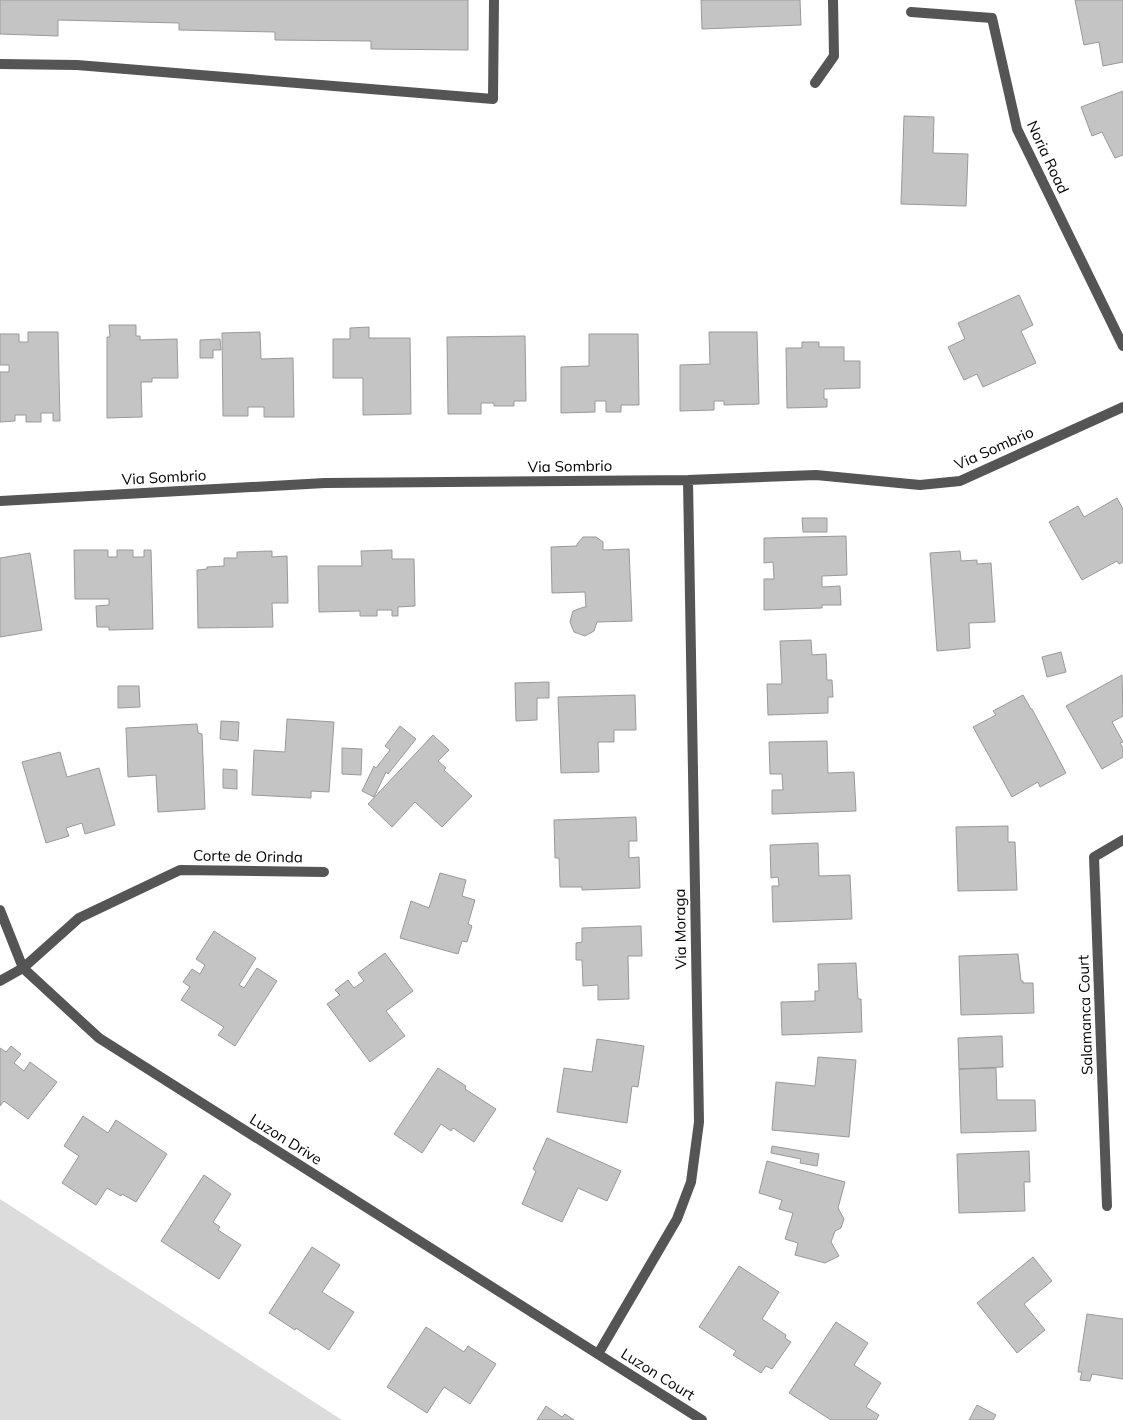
<svg xmlns="http://www.w3.org/2000/svg" width="1123" height="1420" viewBox="0 0 1123 1420" font-family="Mulish,sans-serif">
<style>
.green{fill:#dcdcdc}
.building{fill:#c4c4c4;stroke:#999}
.lines{fill:none;stroke-linecap:round;stroke-linejoin:round}
.service{stroke:#555;stroke-width:10}
.minor{stroke:#555;stroke-width:10}
.labels{text-anchor:middle;dominant-baseline:central;stroke-width:4;stroke-linejoin:round;paint-order:stroke}
.street-label{font-size:15px;fill:#000;stroke:#fff}
</style>
<rect width="100%" height="100%" fill="#fff"/>
<path class="green" d="M0 1199 342 1420H0Z"/>
<path class="building" d="M0 0H468V50L371 49V41L275 40V32L179 30V23L58 20V36L0 34Z
M701 0H800L801 25 702 29Z
M1075 0H1123V62L1103 66 1099 42 1084 45Z
M1123 91V155L1115 158 1102 132 1092 136 1081 107Z
M904 116 934 117 933 153 968 154 966 206 901 204Z
M1019 295 1033 325 1021 331 1036 363 983 387 977 374 964 380 948 347 965 339 958 323Z
M109 325H136V336H140V340L177 339 178 378H152V382H141L142 417 107 418V337H110Z
M369 327V338H410L411 414 363 415V378H333V339H350V328Z
M28 332H58L60 421H53V413H41V422H26V415H15V421L0 422V372H9V365H0V334H19V342H28Z
M260 332 261 359 293 358 294 417H264V407H248V416H223L222 333Z
M709 332H757L759 404 724 405V401H714V410L680 411V365L710 364Z
M589 334H638L639 405H621V412H606V401H595V412L561 413V367L589 366Z
M525 336 526 401H514V406H494V403H481V414H448L447 337Z
M220 339 221 350H213V358H200V340Z
M802 342H819V347H844V361H860V388L824 389V399H827V407L787 408 786 348H802Z
M1117 498 1123 509V562L1119 564 1117 561 1082 580 1049 522 1078 506 1084 517Z
M802 518H827V532H803Z
M846 536 847 575 822 576V587L840 586 841 605H822V608L764 610V579H774L773 562 764 563V538Z
M583 537H596L603 542V550L629 549 632 621 597 622 594 631 585 636 574 632 570 622 573 611 584 607H586L585 592 552 593 551 547 577 546V544Z
M74 550H108V557H117V550H133V557H144V550H151L153 629 109 630V627H97L96 606 109 605V599H75Z
M392 550V559H414L415 606 398 607V616H392V610H377V616H360V611L319 612 318 566H362L361 551Z
M272 551V557L287 556 288 603H272L273 627 198 628 197 570 207 569V567L224 566V558H237V552Z
M960 551 961 561 977 560V564L991 563 995 622 969 623 970 648 937 651 930 553Z
M30 553 42 630 0 637V558Z
M811 640 812 655 826 654 827 680H832L833 697H828V713L768 715 767 684H782L780 641Z
M1061 652 1066 672 1047 677 1042 657Z
M1122 675 1123 716 1112 722 1123 742 1120 743 1123 748V757L1102 769 1066 706Z
M549 682V698H537V720L516 721 515 683Z
M118 686H139L140 707 118 708Z
M635 695 636 730H614V742H598L599 772 561 773 558 697Z
M1023 695 1031 709H1032L1066 773 1040 787 1038 782 1012 797 973 727 996 715 993 711Z
M287 719 334 722 329 792 311 791V798L252 795 254 750 285 752Z
M221 721 239 722 238 741 220 739Z
M197 724 198 733 202 734 205 809 158 812 156 775 128 777 126 728Z
M400 726 416 739 388 774 386 772 374 797 362 791 374 766 376 768 390 750 385 746Z
M433 735 449 750 438 761 446 768 444 770 472 796 442 827 415 802 392 827 368 804Z
M827 741 828 773 854 772 856 811 772 814V790H783L782 774H770L769 742Z
M342 748 362 749 361 775 342 774Z
M60 752 67 777 99 768 115 825 85 834 82 823 66 828 69 836 46 843 22 762Z
M223 769 237 770V789L223 788Z
M636 817 637 841H629V858L639 857 640 888 582 890V887H560L559 858H555L554 820Z
M1008 826V842H1015L1017 890 958 891 956 827Z
M818 843 819 876 850 875 852 919 773 922 772 886H779L778 877 771 878 770 845Z
M440 873 466 880 462 896 475 900 468 924 472 926 467 942 462 941 458 954 400 938 411 901 429 908Z
M641 926 642 956H628L629 999 598 1000V985L583 986 582 960H576V943L582 942V928Z
M214 931 256 958 239 985 244 988 257 968 277 981 235 1046 218 1035 224 1027 181 1000 190 987 183 982 192 969 200 974 205 965 196 959Z
M385 953 413 991 386 1011 405 1036 370 1062 327 1004 340 995 335 990 348 980 354 988 364 981 358 973Z
M1018 954 1021 981H1023V983H1033L1034 1013 961 1015 959 956Z
M856 963 858 999H861L862 1032 782 1035 781 1002 815 1001V991H819L818 964Z
M1002 1036 1003 1067 959 1069 958 1038Z
M597 1039 644 1046 638 1087 632 1086 627 1123 557 1112 564 1068 592 1072Z
M11 1046 21 1054 14 1063 24 1071 30 1062 57 1082 28 1119 4 1101 0 1106V1048L6 1052Z
M818 1057 856 1060 849 1137 772 1130 776 1082 815 1086Z
M438 1068 466 1086 465 1089 496 1109 474 1142 453 1128 451 1131 441 1124 422 1153 394 1134Z
M996 1068 997 1100H1035L1036 1131 961 1133 959 1069Z
M83 1116 108 1133 116 1120 167 1154 136 1202 122 1194 121 1196 107 1188 96 1205 62 1183 79 1156 64 1146Z
M547 1138 621 1171 607 1201 578 1188 562 1222 522 1204 536 1171 533 1169Z
M772 1146 819 1154 817 1166 800 1163 801 1159 771 1153Z
M1029 1151 1030 1182H1024L1025 1211 959 1213 957 1154Z
M767 1161 845 1182 838 1208 844 1219 841 1228 835 1231 831 1242 839 1256 825 1263 795 1255 798 1243 785 1239 793 1213 779 1209 782 1200 759 1193Z
M204 1175 231 1194 213 1222 220 1227 218 1230 241 1245 219 1279 161 1241Z
M312 1247 340 1265 322 1292 354 1312 329 1350 296 1328 295 1330 269 1313Z
M1033 1257 1052 1281 1024 1304 1045 1330 1017 1353 977 1303Z
M739 1266 779 1292 762 1319 786 1335 785 1338 791 1342 772 1369 766 1366 761 1373 733 1355 736 1351 699 1327Z
M1087 1314 1123 1319V1379L1092 1374 1090 1381 1080 1380 1082 1372H1078Z
M836 1322 868 1343 854 1365 881 1383 866 1407 879 1415 876 1420H831L789 1393Z
M426 1327 464 1352 468 1346 496 1364 470 1404 444 1387 427 1413 387 1387Z
M977 1405 996 1415 993 1420H969Z
M546 1406 562 1417 565 1414 574 1420H537Z"/>
<g class="lines">
<path class="service" d="M0 64 77 65 493 99 494 0
M815 83 834 56 833 0"/>
<path class="minor" d="M911 12 992 18 1017 129 1123 346
M0 501 325 483 688 480 816 475 920 485 960 481 1123 407
M0 910 23 968 99 1038 702 1420
M0 981 23 968 79 918 180 870 324 872
M1107 1206 1094 857 1123 840
M598 1354 677 1219 691 1182 699 1122 688 480"/>
</g>
<g class="labels">
<g class="street-label">
<text transform="translate(1048 157) rotate(65)">Noria Road</text>
<text transform="translate(994 448) rotate(-24)">Via Sombrio</text>
<text transform="translate(570 466) rotate(-1)">Via Sombrio</text>
<text transform="translate(164 477) rotate(-3)">Via Sombrio</text>
<text transform="translate(248 856) rotate(1)">Corte de Orinda</text>
<text transform="translate(680 929) rotate(-91)">Via Moraga</text>
<text transform="translate(1085 1015) rotate(-92)">Salamanca Court</text>
<text transform="translate(286 1139) rotate(32)">Luzon Drive</text>
<text transform="translate(658 1374) rotate(32)">Luzon Court</text>
</g>
</g>
</svg>
